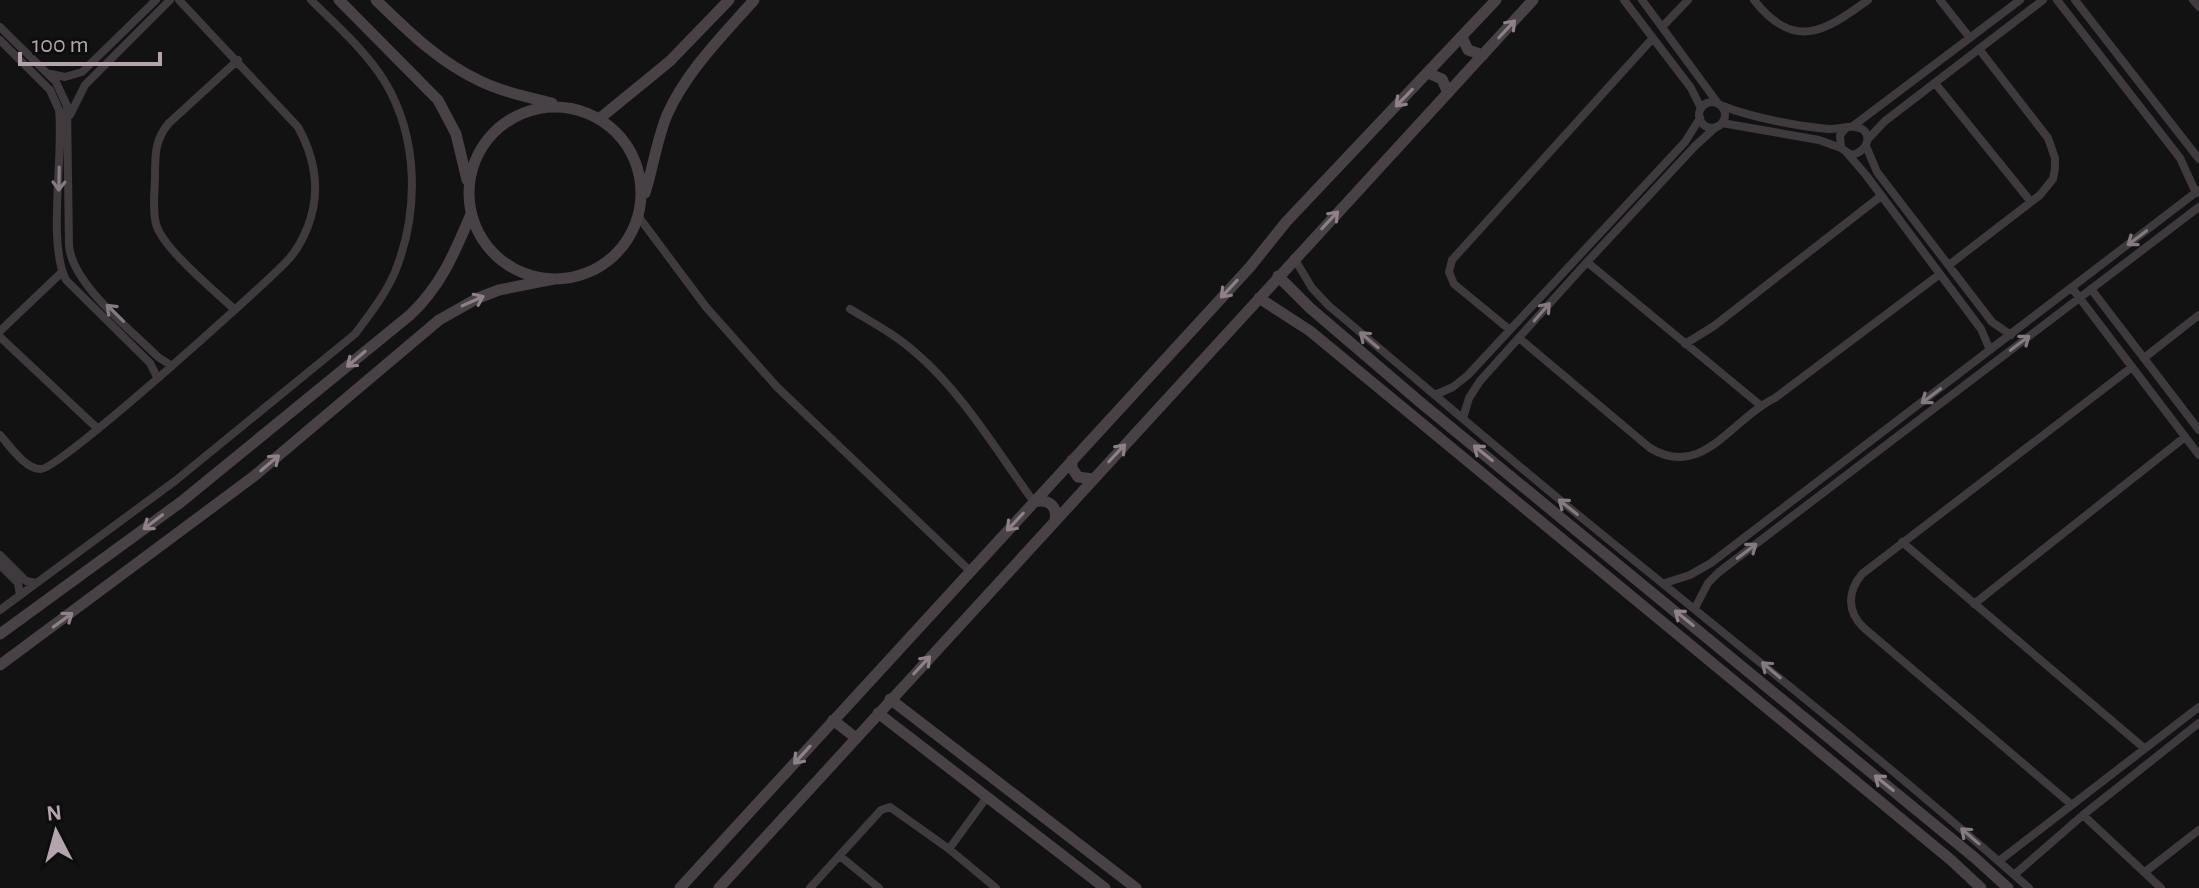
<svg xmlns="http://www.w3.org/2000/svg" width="2199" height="888" viewBox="0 0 2199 888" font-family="'Alegreya Sans',sans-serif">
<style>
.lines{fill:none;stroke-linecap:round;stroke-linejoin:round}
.street{stroke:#3f3a3d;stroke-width:8}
.secondary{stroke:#484145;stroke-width:11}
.oneway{stroke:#8e8189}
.oneway2{stroke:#857a81}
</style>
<rect width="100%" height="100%" fill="#131213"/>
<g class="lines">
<path class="street" d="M1624 0 1691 88 1701 108
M1642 0 1717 102
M1754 0C1794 51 1824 32 1868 0
M1940 0 1970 38
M2057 0 2180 158 2196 193
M2075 0 2199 159
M2193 0 2199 7
M0 27 56 82 67 106 69 245C71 283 131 330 158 357L172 366
M1662 27 1688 0
M0 40 50 90 59 110C64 156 47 243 66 280L150 363 157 377
M51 74 65 77 82 72 156 0
M1935 83 2031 202
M1699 115a13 13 0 1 1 26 0a13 13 0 1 1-26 0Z
M1723 106C1750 117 1800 127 1829 129 1838 129 1847 126 1855 127 1874 129 1870 152 1851 155L1841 148 1840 135 1846 128
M70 115 85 85 170 0
M1722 123 1819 140 1841 148
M1853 126 2020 0
M1868 139 1885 121 2043 0
M1866 146 1877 172 1992 322 2011 335
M1847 153 1866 175 1981 329 1990 350
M638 216 706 307 777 387 970 571
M1294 258 1312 288 1329 306C1408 372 1486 439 1566 505 1721 632 1879 755 2029 888
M1587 262 1760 405
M1949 265 2040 195 2053 179 2055 168V158L2048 138 1979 49
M2072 288 2199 455
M2091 289 2199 430
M850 309C873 323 896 335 916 353 962 392 998 453 1034 502
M235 310C215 291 163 249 156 224 152 209 155 190 155 175 155 155 155 139 169 123L238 60
M1510 330 1454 284 1449 272 1452 260 1653 38
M0 331 62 272
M0 337 98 429
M1519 338 1650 448C1703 480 1731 419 1775 398L1940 274
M1685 344 1714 326 1881 196
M2144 358 2199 315
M1435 395 1453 387 1468 375 1685 142 1700 118
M1463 418 1469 398 1480 381 1587 262 1695 146 1716 127
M0 435C10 446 25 469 41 469 60 469 261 288 286 262 296 252 303 239 308 226 321 192 315 158 298 127L179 0
M1902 542 2144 748
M0 555 26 581 36 583
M0 565 18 583 20 595
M1665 583 1690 575 1711 563 2199 190
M1974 604 2185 437
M1695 608 1708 583 1719 572 2199 207
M0 610 175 481 355 334C370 314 385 295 395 272 419 212 419 139 385 82 366 51 337 26 311 0
M2072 805 1864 628C1847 612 1847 592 1862 574L2132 367
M2083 815 2161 888
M949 849 987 797
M840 856 879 888
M1999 861 2199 707
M2145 872 2199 830
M2014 875 2083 815 2199 723
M810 888 881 810 890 807 949 849 996 888"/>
<path class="secondary" d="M339 0 438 100 456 134 467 180
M376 0C408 31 439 62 480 81 503 92 527 97 552 103
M1462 37 1468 50 1483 55
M1428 73 1442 79 1448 93
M469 193a86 86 0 1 1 172 0a86 86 0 1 1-172 0Z
M599 119 670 61 729 0
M645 193C653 168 657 139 667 115 686 72 723 35 754 0
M1278 276 1310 308 1420 402 1975 858 2008 888
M1259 298 1310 331 1951 860 1981 888
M1072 460V468L1078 477 1093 479
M1034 502C1048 498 1058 506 1055 520
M0 634 181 502 410 315C441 286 455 252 471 214
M0 665 253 477 439 320 478 298 499 290 554 279
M890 699 1136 888
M878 713 1105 888
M833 720 856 738
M680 888 1250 267 1286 222 1496 0
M719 888 1533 0"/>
</g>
<defs><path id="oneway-shaft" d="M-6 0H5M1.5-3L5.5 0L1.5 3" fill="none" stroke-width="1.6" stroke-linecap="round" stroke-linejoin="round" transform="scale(2)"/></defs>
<g class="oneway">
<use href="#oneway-shaft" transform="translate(1507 29) rotate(-47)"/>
<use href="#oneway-shaft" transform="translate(1404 98) rotate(134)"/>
<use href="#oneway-shaft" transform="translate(1330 220) rotate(-47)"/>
<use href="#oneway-shaft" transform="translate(1229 289) rotate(133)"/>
<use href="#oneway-shaft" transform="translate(473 301) rotate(-24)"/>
<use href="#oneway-shaft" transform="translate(356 359) rotate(140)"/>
<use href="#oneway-shaft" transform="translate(1117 453) rotate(-47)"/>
<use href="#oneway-shaft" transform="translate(1483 453) rotate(-141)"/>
<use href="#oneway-shaft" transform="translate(270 463) rotate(-40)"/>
<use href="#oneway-shaft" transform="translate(153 522) rotate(143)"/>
<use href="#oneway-shaft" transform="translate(1015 522) rotate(133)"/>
<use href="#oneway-shaft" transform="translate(1684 618) rotate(-141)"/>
<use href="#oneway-shaft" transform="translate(63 620) rotate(-36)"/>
<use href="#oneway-shaft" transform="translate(922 665) rotate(-47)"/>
<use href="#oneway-shaft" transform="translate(802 755) rotate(132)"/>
<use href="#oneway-shaft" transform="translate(1884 783) rotate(-141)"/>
</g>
<g class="oneway2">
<use href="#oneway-shaft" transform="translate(59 179) rotate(91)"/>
<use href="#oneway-shaft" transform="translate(2137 238) rotate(143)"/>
<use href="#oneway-shaft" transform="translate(1542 312) rotate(-49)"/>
<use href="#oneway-shaft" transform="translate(115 313) rotate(-135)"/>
<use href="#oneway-shaft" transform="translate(1369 340) rotate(-140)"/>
<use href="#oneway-shaft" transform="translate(2020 343) rotate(-37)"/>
<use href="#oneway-shaft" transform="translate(1931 396) rotate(143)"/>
<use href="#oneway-shaft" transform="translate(1568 507) rotate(-141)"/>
<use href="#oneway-shaft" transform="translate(1747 551) rotate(-37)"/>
<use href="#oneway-shaft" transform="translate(1771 670) rotate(-140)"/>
<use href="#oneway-shaft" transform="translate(1970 836) rotate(-139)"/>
</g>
<g transform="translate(56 832) rotate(354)" stroke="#0e0d0e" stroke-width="6" paint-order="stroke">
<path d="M0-6L14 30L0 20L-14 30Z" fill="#b3a4ae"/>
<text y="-12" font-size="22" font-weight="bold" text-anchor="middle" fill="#b3a4ae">N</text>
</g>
<path d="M20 52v12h140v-12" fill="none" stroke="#b3a4ae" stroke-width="4"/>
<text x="32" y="52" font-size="24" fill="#b3a4ae" stroke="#0e0d0e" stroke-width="6" paint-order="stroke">100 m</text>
</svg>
